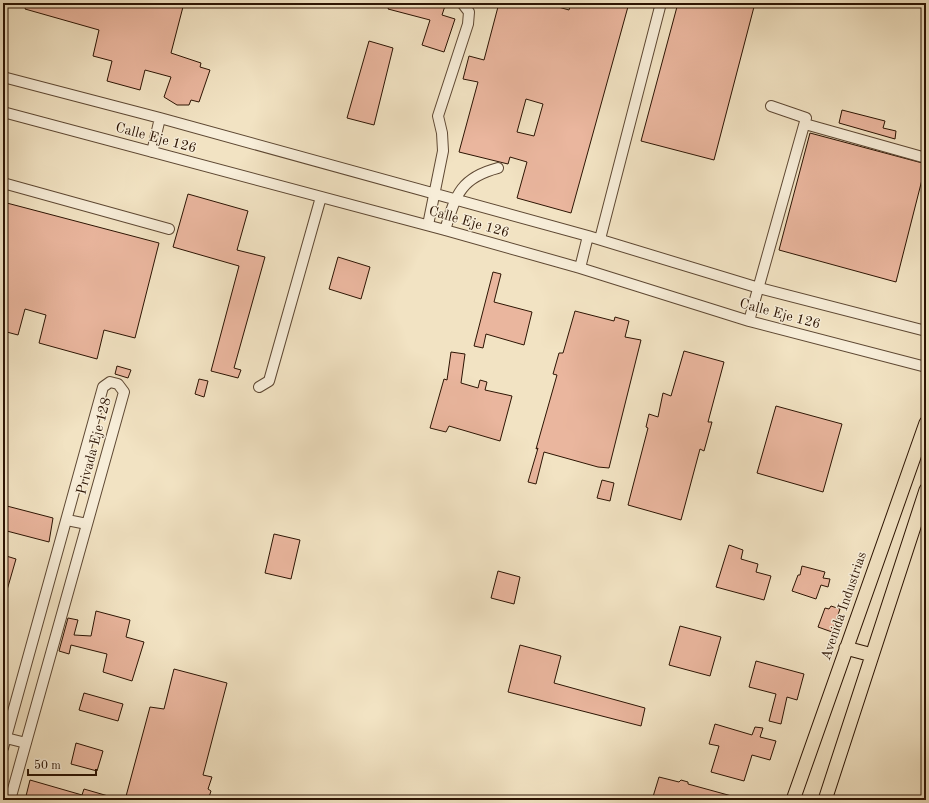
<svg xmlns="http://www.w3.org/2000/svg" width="929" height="803" viewBox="0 0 929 803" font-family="'Old Standard TT',serif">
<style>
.building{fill:#eab69e;stroke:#2c1403;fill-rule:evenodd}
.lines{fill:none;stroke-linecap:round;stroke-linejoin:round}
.minor-casing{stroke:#5e4833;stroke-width:12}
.major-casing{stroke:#2c1403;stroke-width:15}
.minor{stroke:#f7edd8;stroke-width:10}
.major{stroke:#f2e3c3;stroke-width:13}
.labels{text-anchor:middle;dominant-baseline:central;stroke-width:3;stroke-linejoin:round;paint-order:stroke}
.street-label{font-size:14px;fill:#2c1403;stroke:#f7edd8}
</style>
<rect width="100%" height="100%" fill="#f2e3c3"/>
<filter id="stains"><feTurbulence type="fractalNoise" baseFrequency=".005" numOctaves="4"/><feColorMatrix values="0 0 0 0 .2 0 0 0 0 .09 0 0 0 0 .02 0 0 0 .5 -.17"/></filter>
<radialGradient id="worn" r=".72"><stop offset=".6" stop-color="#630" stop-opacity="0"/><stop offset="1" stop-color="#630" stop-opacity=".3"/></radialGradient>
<path class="building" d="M27 3H184L171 53 201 63 200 67 210 70 199 102 191 100 189 105H177L164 97 171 77 145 70 140 90 107 81 112 61 93 56 99 30 25 9Z
M390 3H446L442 15 455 19 444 52 422 45 430 20 388 9Z
M499 3H544L569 10 571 3H629L571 213 517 198 527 162 510 157 508 164 459 152 478 82 463 79 469 56 484 60ZM526 99 543 104 534 136 517 132Z
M678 3H755L714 160 641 141Z
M369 41 393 48 374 125 347 118Z
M842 110 885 121 883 128 896 131 895 139 839 123Z
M810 133 926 164 896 282 779 250Z
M188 194 248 211 237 250 265 257 234 368 241 370 238 378 211 371 239 266 173 247Z
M3 202 159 243 135 338 104 330 97 359 39 343 46 315 25 309 18 335 3 331Z
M338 257 370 267 361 299 329 289Z
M493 272 501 274 494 302 532 312 524 345 486 334 483 348 474 346Z
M575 311 614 321 615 317 629 321 625 337 641 340 609 468 598 467 544 452 536 484 528 482 538 448 536 449 557 375 553 374 559 353H563Z
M684 351 724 362 708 422H712L704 451 700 449 681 520 628 505 648 428 646 427 649 414 658 417 663 393 671 396Z
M451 352 465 354 461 383 478 388 480 380 487 382 485 390 512 396 500 441 449 426 446 432 430 428 444 379 447 380Z
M117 366 131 370 128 378 115 374Z
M199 379 208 381 204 397 195 394Z
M776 406 842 424 823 492 757 473Z
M602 480 614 483 610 501 597 498Z
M3 505 53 518 49 542 3 530Z
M274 534 300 540 291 579 265 573Z
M729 545 743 550 741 559 758 564 756 572 771 576 764 600 716 587Z
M3 555 16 559 5 597H3Z
M802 566 825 572 823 578 830 579 828 587 821 585 816 599 792 591 798 575H800Z
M498 571 520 577 514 604 491 598Z
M831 606 840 609 832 632 818 627 825 608 829 609Z
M96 611 130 620 126 637 144 642 132 681 103 672 107 654 71 645 69 654 59 651 68 618 78 620 74 635 91 636Z
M680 626 721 637 710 676 669 665Z
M520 645 561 656 554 683 645 708 641 726 508 692Z
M756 661 804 674 797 700 787 697 781 724 769 721 776 694 749 687Z
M174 669 227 683 203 775 212 777 208 789 211 791 208 800H125L150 707 164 709Z
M84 693 123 704 118 721 79 710Z
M715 724 752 735 755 727 763 728 760 737 776 741 770 760 752 755 744 781 711 772 719 746 709 744Z
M76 743 103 751 97 771 71 764Z
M659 777 679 782 681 780 688 782V784L739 798V800H652Z
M30 780 82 795 84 789 115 798 114 800H42L26 796Z"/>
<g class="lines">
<defs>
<path id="minor" d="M3 77 160 118 588 236 759 288 926 331
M3 112 445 230 580 268 749 321 926 367
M805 124 926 158
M152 152 160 118
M3 183 169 229
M428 225 443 151 442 133 438 116 468 24 469 12 462 3
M445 230C456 195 460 178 498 168
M600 239 661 3
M580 268 588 236
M749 321 806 118 771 106
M259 387 269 381 321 197
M67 520 87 524
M6 738 26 743
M3 748 103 387 110 382 118 384 124 392 10 800"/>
<path id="major" d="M846 648 872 655
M793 800 926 423
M825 800 926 490"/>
</defs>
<use href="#minor" class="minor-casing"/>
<use href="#major" class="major-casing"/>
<use href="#minor" class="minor"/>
<use href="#major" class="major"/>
</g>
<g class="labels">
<g class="street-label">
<text transform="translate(156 138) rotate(15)">Calle Eje 126</text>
<text transform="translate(469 222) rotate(16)">Calle Eje 126</text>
<text transform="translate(780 314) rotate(15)">Calle Eje 126</text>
<text transform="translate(94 446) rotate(-75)">Privada Eje 128</text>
<text transform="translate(844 606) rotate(-71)">Avenida Industrias</text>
</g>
</g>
<rect width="929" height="803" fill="none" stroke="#f2e3c3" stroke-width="16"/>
<rect x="4" y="4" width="921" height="795" fill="none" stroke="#2c1403" stroke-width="2"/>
<rect x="8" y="8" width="913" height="787" fill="none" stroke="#2c1403"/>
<path d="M28 769v6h68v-6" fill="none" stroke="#2c1403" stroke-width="2"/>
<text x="34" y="769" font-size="12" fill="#2c1403" stroke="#f7edd8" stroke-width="3" paint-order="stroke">50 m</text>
<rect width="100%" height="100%" filter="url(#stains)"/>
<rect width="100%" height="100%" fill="url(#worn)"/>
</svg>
